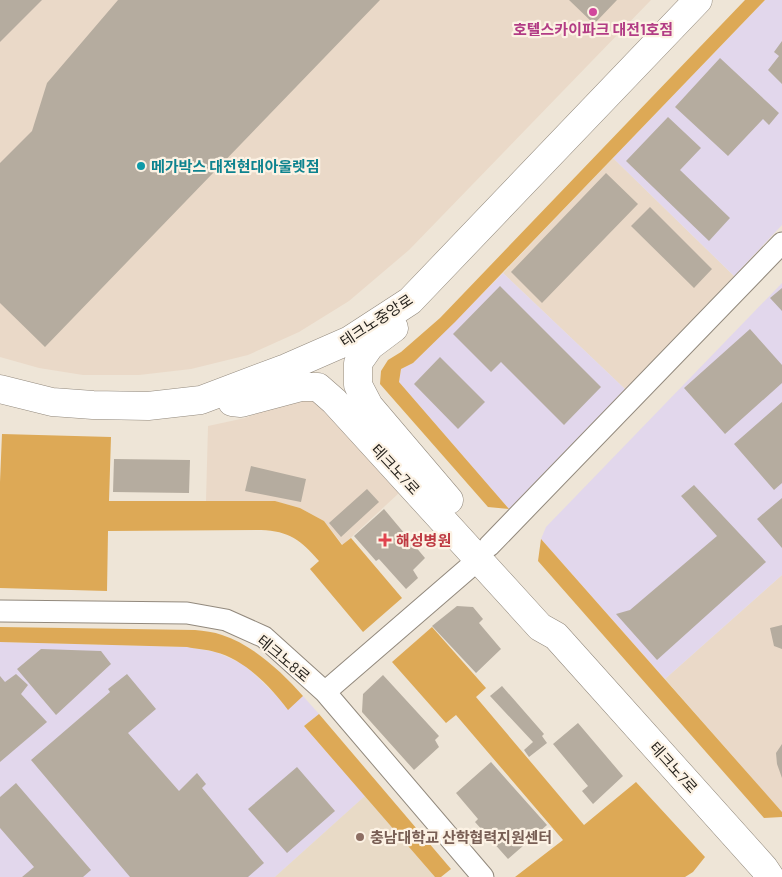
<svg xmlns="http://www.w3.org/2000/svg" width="782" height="877" viewBox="0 0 782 877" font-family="Barlow,'Noto Sans KR',sans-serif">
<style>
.commercial{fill:#ead9c8}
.industrial{fill:#e2d7ec}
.built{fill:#e8dac6}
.green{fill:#dda956}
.building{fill:#b5ac9f}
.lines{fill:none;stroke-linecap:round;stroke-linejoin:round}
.minor-casing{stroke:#92897d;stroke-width:23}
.major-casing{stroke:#92897d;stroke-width:29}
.minor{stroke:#fff;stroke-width:21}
.major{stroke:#fff;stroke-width:28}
.hotel-dot{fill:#d1479c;stroke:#fcf2e4;stroke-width:2}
.culture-dot{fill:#0f9aa8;stroke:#fcf2e4;stroke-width:2}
.health-dot{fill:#e0444e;stroke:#fcf2e4;stroke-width:2}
.education-dot{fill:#8d6e63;stroke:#fcf2e4;stroke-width:2}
.labels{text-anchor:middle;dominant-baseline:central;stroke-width:4.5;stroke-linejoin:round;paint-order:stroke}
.hotel-label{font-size:15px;font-weight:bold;fill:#b23c85;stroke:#fcf2e4}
.culture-label{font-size:15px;font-weight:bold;fill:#0d838f;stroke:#fcf2e4;text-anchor:start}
.street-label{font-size:15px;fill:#211e19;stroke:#fcf2e4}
.health-label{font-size:15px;font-weight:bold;fill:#be3a42;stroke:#fcf2e4;text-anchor:start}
.education-label{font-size:15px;font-weight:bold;fill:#785e54;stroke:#fcf2e4;text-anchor:start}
</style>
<rect width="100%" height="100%" fill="#eee5d7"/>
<path class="commercial" d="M0 0H651L409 250 349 301 299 332 248 355 191 369 139 375H83L39 368 0 357Z
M613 158 734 276 625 389 503 273Z
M296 398 310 399 321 403 399 493 343 545 324 521 300 508 274 501H206L208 426 245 418Z
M782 575V812L665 679Z"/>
<path class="industrial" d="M765 0H782V225L734 276 613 158Z
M503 273 625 389 509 509 399 382 401 369 413 363Z
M782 283V575L665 679 541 539 546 527Z
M0 642 187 647 216 652 245 665 279 698 287 709 303 696 319 714 304 726 365 796 275 877H0Z"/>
<path class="built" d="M365 796 435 877H275Z"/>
<path class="green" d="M745 0H765L455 322 413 363 401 369 399 382 509 509 488 507 380 384 381 371 388 360 401 352 440 318Z
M2 434 111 437 109 501H275L300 508 324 521 342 545 351 538 402 598 363 632 310 569 319 561C301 540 289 531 261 530L108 531 107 591 0 588V482Z
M541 539 782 812V817L764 818 538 561Z
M0 627 195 630C204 631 214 632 222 635 253 645 282 672 303 696L288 710C270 686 244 659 215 652 206 649 196 649 187 647L0 642Z
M432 627 486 688 476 697 584 825 636 782 705 857 693 872 685 877H515L563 840 456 715 446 723 392 662Z
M319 714 451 869 441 877H435L304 726Z"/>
<path class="building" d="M0 0H42L0 42Z
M118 0H380L45 347 0 303V163L32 131 47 83Z
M569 0H617L594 24Z
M782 41V84L768 70 779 56 774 52Z
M720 58 779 113 769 125 763 119 728 156 675 107Z
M668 117 701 148 680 170 730 218 709 241 626 161Z
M606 173 638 204 542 303 511 272Z
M650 207 712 269 694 288 631 226Z
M500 286 601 387 564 425 501 362 491 372 453 334Z
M782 288V311L770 298Z
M750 329 782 365V383L725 434 684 388Z
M440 357 485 402 458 429 414 384Z
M782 402V483L774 490 734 444Z
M114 459 190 460 189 493 113 492Z
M251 466 306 479 301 502 245 491Z
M694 485 766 562 657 660 616 614 630 610 717 536 681 496Z
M367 489 379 502 341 537 329 523Z
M782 498V548L757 519Z
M384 509 425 558 413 570 418 578 406 589 379 559 376 561 354 536Z
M457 606 473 607 483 619 479 623 501 649 476 673 432 626Z
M782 625V649L774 646 770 628Z
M41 649 101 651 111 664 56 715 17 669Z
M16 674 28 685 21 694 47 722 0 762V676L5 682Z
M127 674 156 709 128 733 179 791 197 773 206 784 202 788 264 863 248 877H130L31 760 110 692 108 689Z
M383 675 439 736 435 740 439 747 414 770 362 712 363 694Z
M502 686 544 734 542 736 547 743 529 757 524 750 533 742 490 696Z
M578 723 623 776 593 804 582 791 588 786 553 744Z
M782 744V778L777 764 776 753Z
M491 762 547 825 508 859 475 822 478 819 456 793Z
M297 767 335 811 287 853 248 809Z
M16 783 91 870 83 877H22L34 867 0 828V797Z"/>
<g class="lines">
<defs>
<path id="minor" d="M489 546 782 243
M0 611 187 613 226 620 264 637 325 692 483 877
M325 692 479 559"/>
<path id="major" d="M394 328 370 346 358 363V385L369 406 449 500
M0 389 52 402 93 405 148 406 201 400 286 368 350 340 410 301 698 0
M232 402 241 403 301 387H318L334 401 540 627 556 636 764 868 770 877"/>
</defs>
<use href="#minor" class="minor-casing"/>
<use href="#major" class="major-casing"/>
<use href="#minor" class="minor"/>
<use href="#major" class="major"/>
</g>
<circle class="hotel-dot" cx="593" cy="12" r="5"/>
<circle class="culture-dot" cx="141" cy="166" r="5"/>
<path class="health-dot" d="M382.5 532.5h5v5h5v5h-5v5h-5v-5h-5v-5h5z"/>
<circle class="education-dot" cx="360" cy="837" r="5"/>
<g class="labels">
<g class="hotel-label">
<text x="593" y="29">호텔스카이파크 대전1호점</text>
</g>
<g class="culture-label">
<text x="151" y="166">메가박스 대전현대아울렛점</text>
</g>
<g class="street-label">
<text transform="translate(376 320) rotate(-33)">테크노중앙로</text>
<text transform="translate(396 469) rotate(47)">테크노7로</text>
<text transform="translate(284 658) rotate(40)">테크노8로</text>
<text transform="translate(674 767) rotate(48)">테크노7로</text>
</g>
<g class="health-label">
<text x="396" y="540">해성병원</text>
</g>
<g class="education-label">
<text x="370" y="837">충남대학교 산학협력지원센터</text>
</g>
</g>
</svg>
